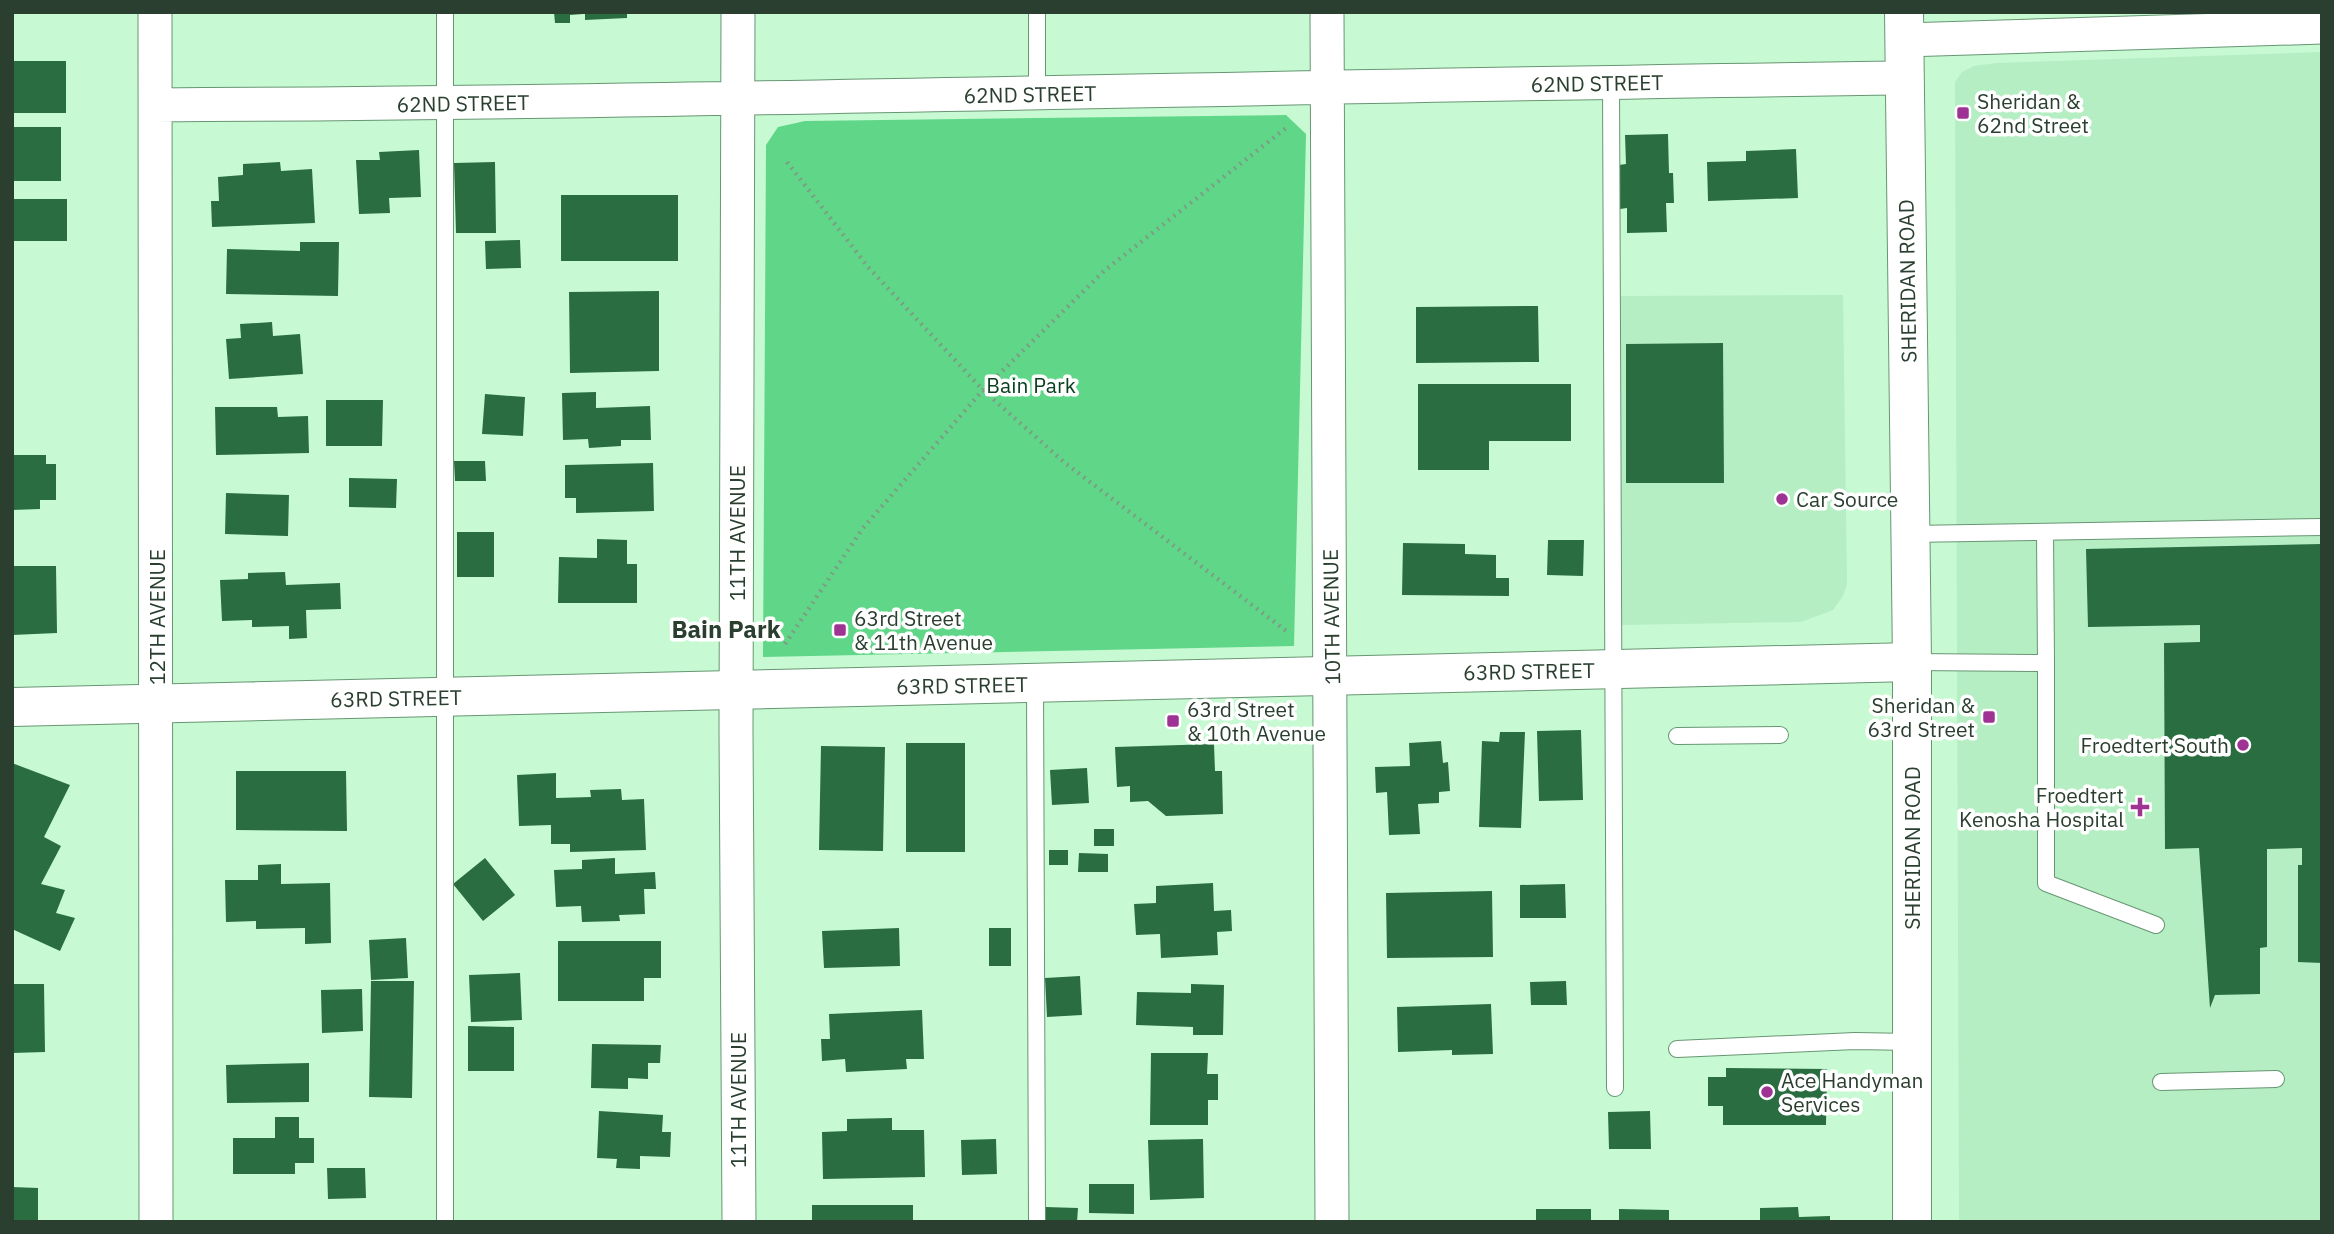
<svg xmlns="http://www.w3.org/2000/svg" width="2334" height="1234" viewBox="0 0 2334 1234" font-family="'IBM Plex Sans',sans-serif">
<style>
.built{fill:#b5eec3}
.green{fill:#60d788}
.building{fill:#296d41}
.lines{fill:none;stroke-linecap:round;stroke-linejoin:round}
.lane-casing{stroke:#679673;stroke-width:18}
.street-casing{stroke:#679673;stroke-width:35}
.primary-casing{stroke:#679673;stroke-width:40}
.path{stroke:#7b9f84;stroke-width:4.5;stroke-dasharray:2 5;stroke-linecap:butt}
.lane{stroke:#fff;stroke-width:16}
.street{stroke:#fff;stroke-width:33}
.primary{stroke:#fff;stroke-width:38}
.poi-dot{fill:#9e3393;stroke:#fff;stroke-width:2.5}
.labels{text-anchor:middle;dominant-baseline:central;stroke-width:7;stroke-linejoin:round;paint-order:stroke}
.street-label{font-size:21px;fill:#2a3f30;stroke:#fff}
.poi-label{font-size:21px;fill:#2a3f30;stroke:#fff;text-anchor:start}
.park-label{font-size:21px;fill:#0a4020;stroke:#fff}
.quarter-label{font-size:24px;font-weight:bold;fill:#2a3f30;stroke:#fff}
</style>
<rect width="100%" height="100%" fill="#c7fad3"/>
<path class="built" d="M2322 52V1222H1959L1955 82 1962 72 1974 66 1996 63Z
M1843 295 1847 584 1843 596 1833 610 1801 622 1621 625 1619 296Z"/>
<path class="green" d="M1286 115 1306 134 1294 646 763 657 766 145 778 127 805 121Z"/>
<path class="building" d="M554 12H583V14L570 15V23H555Z
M585 12H627V18L585 20Z
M12 61H66V113H12Z
M12 127H61V181H12Z
M1668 134 1669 173H1673L1674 203H1666L1667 232 1627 233V208L1620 209 1619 165 1626 164 1625 135Z
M1796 149 1798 198 1708 201 1707 162 1746 161V151Z
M419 150 421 197 389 198 390 213 359 214 356 160H380L379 152Z
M280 162 281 171 312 169 315 223 212 227 211 201H219L218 177 243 175V164Z
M495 162 496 233H456L454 163Z
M561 195H678V261H561Z
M12 199H67V241H12Z
M520 240 521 268 486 269 485 241Z
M300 242H339L338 296 226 294 227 249 300 251Z
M659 291V371L570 373 569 292Z
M1538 306 1539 362 1416 363V307Z
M272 322 273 336 300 334 303 374 229 379 226 339 241 338 240 324Z
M1723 343 1724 483H1626V344Z
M1418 384H1571V441H1489V470H1418Z
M596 392V408L650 406 651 440H621V446L589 448 588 439 563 440 562 393Z
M485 394 525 397 523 436 482 434Z
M326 400H383L382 446H326Z
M215 407H277L278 417 308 416 309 453 216 455Z
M12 455H46V464H56V500H40V509L12 510Z
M454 461H485L486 481H455Z
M653 463 654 511 576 513V498H565V465Z
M349 478 397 479 396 508 349 507Z
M226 493 289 495 288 536 225 534Z
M457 532H494V577H457Z
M597 539 627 540V564H637V603H558L559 557 597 558Z
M1548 540H1584L1583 576 1547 575Z
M1403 543 1465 544V554L1496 555V578H1509V596L1402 595Z
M2322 544V963L2298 962V865H2302V848L2267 849V947L2260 948V994L2215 995 2210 1008 2199 848 2165 849 2164 643 2200 642V625L2088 627 2086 549Z
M12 566H56L57 633 12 635Z
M285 572 286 585 340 583 341 609 306 610 307 638 289 639V626L252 627V620L222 621 220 580 248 579V573Z
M1581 730 1583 800 1539 801 1537 731Z
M1500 732H1525L1521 828 1479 827 1482 741 1499 742Z
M1441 741 1443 763 1448 762 1450 791 1439 792V803L1418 804 1420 834 1389 835 1387 792 1376 793 1375 767 1410 766 1409 743Z
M906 743H965V852H906Z
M1214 744 1215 771H1222L1223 814 1166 816 1148 801 1130 802V786L1117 787 1115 747Z
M821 746 885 747 883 851 819 850Z
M12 763 70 785 44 837 61 846 41 884 65 890 56 913 75 918 60 951 12 929Z
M1087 768 1089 803 1052 805 1050 770Z
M236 771H346L347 831 236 830Z
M556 773V798L591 797 590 790 621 789 622 800 644 799 646 850 570 852V844H551V825L519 826 517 775Z
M1094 829H1114V846H1094Z
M1049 850H1068V865H1049Z
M1079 853 1108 854V872H1078Z
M485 858 515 895 483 921 453 884Z
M615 858V874L655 872 656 889H644L645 914 619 915 620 921 582 922 581 906 556 907 554 870 582 869V860Z
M281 864V884L330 883 331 943 305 944V928L256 929V921L226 922 225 880H258V865Z
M1213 883 1214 911 1231 910 1232 931 1217 932 1218 955 1161 958 1160 934 1136 935 1134 904 1156 903V886Z
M1565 884 1566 918H1520V885Z
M1492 891 1493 957 1387 958 1386 893Z
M899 928 900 966 824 968 822 931Z
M989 928H1011V966H989Z
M406 938 408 978 371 980 369 940Z
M558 941H661V978H644V1001H558Z
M520 973 522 1020 471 1022 469 975Z
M1080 976 1082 1015 1047 1017 1045 978Z
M371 981H414L412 1098 369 1097Z
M1566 981 1567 1005H1531L1530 982Z
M14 984H44L45 1052 12 1053Z
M1191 984 1224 985 1223 1035H1193V1027L1136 1025 1137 992 1191 993Z
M362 989 363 1031 322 1033 321 990Z
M1491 1004 1493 1054 1452 1055V1050L1398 1052 1397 1007Z
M922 1010 924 1059H906L907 1069 846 1072 845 1059 822 1061 821 1039H830L829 1014Z
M468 1026 514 1027V1071H468Z
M592 1044 661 1045 660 1063H648V1079L628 1078V1089L591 1088Z
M1151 1053H1208L1207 1074H1218V1100H1208V1125H1150Z
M309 1063V1102L227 1103 226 1065Z
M1726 1068 1827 1069 1826 1125H1723V1106H1708V1077H1726Z
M599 1111 663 1115 662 1132H671L670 1157 640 1156V1169L616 1168 617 1159 597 1158Z
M1650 1111 1651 1149H1609L1608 1112Z
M275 1117H299V1138H314V1163H295V1174H233V1138H275Z
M892 1118V1130H924L925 1177 823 1179 822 1132 847 1131V1119Z
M996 1139 997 1174 962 1175 961 1140Z
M1203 1139 1204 1198 1150 1200 1148 1140Z
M327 1168H365L366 1198 328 1199Z
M1089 1184H1134V1214L1089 1213Z
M12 1187 38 1188V1222H12Z
M812 1205H913V1222H812Z
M1045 1207 1078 1208 1077 1222H1044Z
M1798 1207 1799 1217 1830 1216V1222H1760V1208Z
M1536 1209H1591V1222H1536Z
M1619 1209 1669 1210V1222H1619Z"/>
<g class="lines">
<defs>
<path id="lane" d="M445 12V1222
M1037 12V94
M1611 83 1615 1088
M2045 532 2046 663
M1910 534 2322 527
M1912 662 2046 663V883L2156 925
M1035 683 1037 1222
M1677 736 1780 735
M1677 1049 1855 1041 1912 1042
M2161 1082 2276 1079"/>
<path id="street" d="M155 12 156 1222
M738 12 736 730 739 1222
M1327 12 1332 1222
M1904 40 2322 27
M156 105C738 102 1321 85 1904 78"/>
<path id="primary" d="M1904 12 1912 662V1222
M12 707 1912 662"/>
</defs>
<use href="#lane" class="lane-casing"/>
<use href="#street" class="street-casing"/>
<use href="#primary" class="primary-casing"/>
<path class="path" d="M787 162 868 267 983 390 1065 463 1289 633
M785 644 863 528 983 390 1104 271 1286 128"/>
<use href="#lane" class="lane"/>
<use href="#street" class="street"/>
<use href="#primary" class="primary"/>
</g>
<g class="poi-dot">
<rect x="1956" y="106" width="14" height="14" rx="3.5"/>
<circle cx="1782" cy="499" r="7"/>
<rect x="833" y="623" width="14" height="14" rx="3.5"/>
<rect x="1982" y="710" width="14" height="14" rx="3.5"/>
<rect x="1166" y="714" width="14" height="14" rx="3.5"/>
<circle cx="2243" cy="745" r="7"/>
<path d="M2136.5 796.5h7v7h7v7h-7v7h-7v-7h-7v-7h7z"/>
<circle cx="1767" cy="1092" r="7"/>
</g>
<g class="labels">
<g class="street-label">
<text transform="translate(1597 83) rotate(-1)">62ND STREET</text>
<text transform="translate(1030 94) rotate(-1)">62ND STREET</text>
<text transform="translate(463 103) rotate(-1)">62ND STREET</text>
<text transform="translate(1907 281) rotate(-91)">SHERIDAN ROAD</text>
<text transform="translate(737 533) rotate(-90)">11TH AVENUE</text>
<text transform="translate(157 617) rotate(-90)">12TH AVENUE</text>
<text transform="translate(1331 617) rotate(-91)">10TH AVENUE</text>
<text transform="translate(1529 671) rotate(-1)">63RD STREET</text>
<text transform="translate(962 685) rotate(-1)">63RD STREET</text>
<text transform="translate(396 698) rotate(-1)">63RD STREET</text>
<text transform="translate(1912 848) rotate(-90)">SHERIDAN ROAD</text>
<text transform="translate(738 1100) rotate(-90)">11TH AVENUE</text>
</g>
<g class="poi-label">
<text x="1977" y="101">Sheridan &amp;<tspan x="1977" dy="24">62nd Street</tspan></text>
<text x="1796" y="499">Car Source</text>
<text x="854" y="618">63rd Street<tspan x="854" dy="24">&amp; 11th Avenue</tspan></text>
<text x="1975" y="705" text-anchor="end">Sheridan &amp;<tspan x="1975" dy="24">63rd Street</tspan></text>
<text x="1187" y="709">63rd Street<tspan x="1187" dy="24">&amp; 10th Avenue</tspan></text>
<text x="2229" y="745" text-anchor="end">Froedtert South</text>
<text x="2124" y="795" text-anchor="end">Froedtert<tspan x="2124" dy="24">Kenosha Hospital</tspan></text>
<text x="1781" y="1080">Ace Handyman<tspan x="1781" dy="24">Services</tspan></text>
</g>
<g class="park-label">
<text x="1031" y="385">Bain Park</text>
</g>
<g class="quarter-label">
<text x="726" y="629">Bain Park</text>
</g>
</g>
<rect width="2334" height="1234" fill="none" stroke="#2a3f30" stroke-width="28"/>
</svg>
